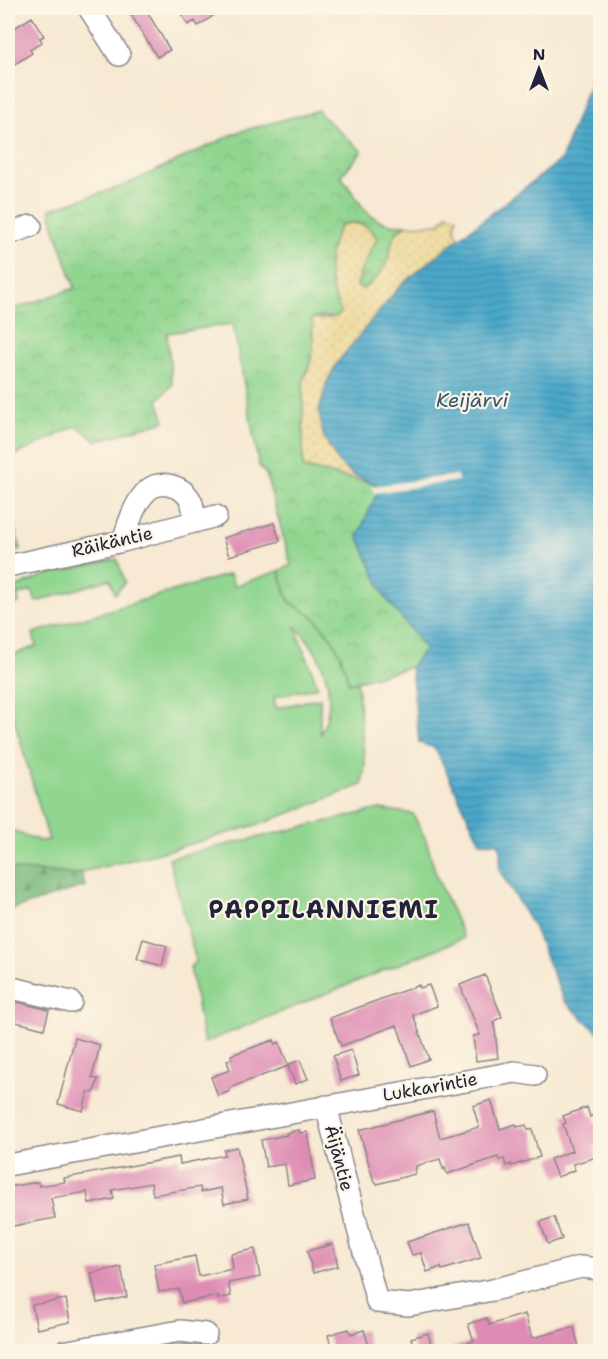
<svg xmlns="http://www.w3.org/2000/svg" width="608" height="1359" viewBox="0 0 608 1359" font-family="'Shantell Sans',sans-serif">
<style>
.grass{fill:#91d690;stroke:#5a7c66;stroke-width:1.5;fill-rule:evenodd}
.forest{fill:url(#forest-firs);stroke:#4b6c5a;stroke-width:1.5}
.sand{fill:url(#sand-dots);stroke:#887e6c;stroke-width:1.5}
.park{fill:url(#park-crowns);stroke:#5a7c66;stroke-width:1.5}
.water{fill:url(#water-rules);stroke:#376682;stroke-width:1.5}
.pier{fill:#f7e9d3}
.building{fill:#de8cb3}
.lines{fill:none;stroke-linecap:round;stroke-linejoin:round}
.minor-casing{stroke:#8c8687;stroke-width:24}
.minor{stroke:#fff;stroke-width:21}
.labels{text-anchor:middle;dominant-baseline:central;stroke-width:4.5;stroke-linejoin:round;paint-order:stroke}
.street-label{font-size:18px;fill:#22223b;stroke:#fcf5e5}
.water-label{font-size:20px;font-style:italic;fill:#335874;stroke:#fcf5e5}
.district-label{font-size:24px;font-weight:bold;letter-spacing:1.5px;fill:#22223b;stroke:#fcf5e5}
</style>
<defs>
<pattern id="forest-firs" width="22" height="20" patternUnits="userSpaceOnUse" patternTransform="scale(1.5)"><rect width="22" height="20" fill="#74b77a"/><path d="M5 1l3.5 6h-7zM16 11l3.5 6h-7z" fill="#5f9465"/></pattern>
<pattern id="sand-dots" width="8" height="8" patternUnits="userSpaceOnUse" patternTransform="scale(1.5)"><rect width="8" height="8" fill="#eeda9e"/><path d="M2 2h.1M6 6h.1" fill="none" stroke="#ccbb89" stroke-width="1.8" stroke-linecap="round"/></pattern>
<pattern id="park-crowns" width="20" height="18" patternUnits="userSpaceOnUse" patternTransform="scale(1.5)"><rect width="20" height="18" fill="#91d690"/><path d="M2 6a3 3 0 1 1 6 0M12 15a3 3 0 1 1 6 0" fill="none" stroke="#7db77d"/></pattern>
<pattern id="water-rules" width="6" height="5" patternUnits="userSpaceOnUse" patternTransform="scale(1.5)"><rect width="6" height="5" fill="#4ca9ca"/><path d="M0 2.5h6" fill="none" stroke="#3f89a5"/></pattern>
</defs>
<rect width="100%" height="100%" fill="#fcf5e5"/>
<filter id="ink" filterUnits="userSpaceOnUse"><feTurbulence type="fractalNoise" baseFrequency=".0167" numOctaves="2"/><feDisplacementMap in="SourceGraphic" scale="12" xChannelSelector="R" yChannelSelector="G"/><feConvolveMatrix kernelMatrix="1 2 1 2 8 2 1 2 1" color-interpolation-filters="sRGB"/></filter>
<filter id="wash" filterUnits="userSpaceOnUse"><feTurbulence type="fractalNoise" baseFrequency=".008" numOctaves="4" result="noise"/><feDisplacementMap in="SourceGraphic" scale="24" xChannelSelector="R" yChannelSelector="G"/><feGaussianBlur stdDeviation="1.35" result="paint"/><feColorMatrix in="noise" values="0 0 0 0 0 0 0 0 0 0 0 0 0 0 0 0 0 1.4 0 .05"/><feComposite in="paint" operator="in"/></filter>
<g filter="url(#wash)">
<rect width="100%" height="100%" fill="#f7e9d3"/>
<path class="grass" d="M117 559 125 582 115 594 110 579 36 602 32 591 17 595 19 603 11 605 13 612 8 614V591L45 575Z
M279 571 289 601 315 618 331 637 341 656 349 683 357 681 365 766 362 785 266 822 170 850 74 874 8 869V829L40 841 49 840 8 699V657L36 646 33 633 230 574 234 586ZM295 626C324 655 340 696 320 735V698L276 708 274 697 318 687Z
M380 809 413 814 426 840 437 878 464 938 204 1043 190 967 196 961 169 858Z"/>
<path class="forest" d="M8 869 74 874 81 872 85 886 8 911Z
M203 1339 206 1351 121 1352Z"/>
<path class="sand" d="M448 214 457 217 455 229 459 238 400 286 337 363 327 382 333 452C342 471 357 477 376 484L303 468V382L311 360 313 346 312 318C322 319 333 320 341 313 326 280 323 259 340 225 355 220 371 224 377 239L372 250 381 270 388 259 392 239 397 230 407 225 439 224Z"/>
<path class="park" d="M318 110 323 117 362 151 341 176C362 205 368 227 407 225 390 234 393 240 389 256 385 269 374 283 362 289L357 286 362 268 377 239C371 224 355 219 340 225 324 258 326 281 341 313L336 317 312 318 313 346 311 360 303 382V468L376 484 377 493 358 536 385 597 425 648 411 667 349 683 341 656 331 637 315 618 289 601 279 571 291 565 266 474 259 466 233 324 167 333 172 385 158 400 165 421 97 441 76 426 8 459V311L75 288 56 232 50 209 123 186 238 132Z
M8 508 21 549 8 553Z"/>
<path class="water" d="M600 54V1034L564 1001 533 926 499 870 501 850 498 843 480 842 435 748 419 743 411 667 425 648 385 597 358 536 377 493 376 484 353 475 338 462 323 435 319 411 327 382 337 363 400 286 459 238 561 160Z"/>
<path class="pier" d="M457 475 458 481 374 493 373 486Z"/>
<g id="blocks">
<path class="building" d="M127 8H145L170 50 157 57Z
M178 8H219L211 12 213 16 198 26 195 21 188 25Z
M32 17 44 36 40 38 42 42 30 50 32 53 15 64 13 60 8 63V32Z
M274 523 280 541 229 556 223 538Z
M143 939 167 946 162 966 137 959Z
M485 975 502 1017 494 1021 498 1058 476 1061 473 1036 480 1035 460 985Z
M419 985 420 988 429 985 437 1006 413 1015 429 1059 411 1066 397 1025 341 1046 330 1018Z
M8 1000 49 1010 44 1029 8 1020Z
M75 1038 100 1045 92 1078 98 1079 94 1093 88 1092 83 1111 58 1104Z
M274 1040 275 1044 279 1042 288 1065 300 1060 308 1079 295 1084 288 1066 229 1088 230 1091 218 1096 211 1077 230 1070 227 1061 232 1059 231 1055Z
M351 1050 359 1075 341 1081 333 1056Z
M491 1100 500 1129 516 1124 517 1127 526 1125 528 1130 532 1129 540 1157 511 1166V1164L506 1166 504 1159 499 1160 498 1157 447 1174 445 1168 443 1169 440 1159 416 1166 415 1174 377 1184 376 1182H374L359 1130 433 1111 440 1138 479 1127 473 1106Z
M587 1107 590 1117 593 1115 598 1130 595 1131 600 1146 594 1148 597 1157 573 1164 575 1170 557 1177 550 1159 572 1151 563 1124 566 1123 563 1116Z
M299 1130 300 1133 308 1132 315 1180 288 1185 285 1164 266 1167 261 1140 287 1135 286 1133Z
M237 1147 248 1199 224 1204 221 1188 201 1192 200 1187 153 1195 151 1183 112 1190 114 1199 89 1204 87 1192 51 1198 55 1218 13 1226 12 1221 8 1222V1187L38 1182 39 1186 65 1182 64 1178 179 1157 180 1164 225 1155 224 1150Z
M554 1217 562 1239 548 1244 540 1222Z
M469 1222 481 1258 442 1270 441 1267 427 1272 421 1253 412 1255 407 1242Z
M333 1244 338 1266 313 1273 307 1251Z
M255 1249 260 1277 228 1283 231 1296 218 1299V1296L182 1303 179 1289 159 1292 154 1264 195 1256 199 1276 233 1269 231 1254Z
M121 1267 127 1297 97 1303 91 1273Z
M66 1299 70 1322 37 1329 32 1305Z
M525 1314 532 1338 574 1327 580 1352H451L450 1349 474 1341 468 1324 487 1318 489 1325Z
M349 1329 351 1334 364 1330 371 1352H346L345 1348 332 1351 328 1335Z
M428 1333 433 1352H415L411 1338Z"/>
</g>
</g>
<g filter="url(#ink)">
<use href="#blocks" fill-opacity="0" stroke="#8c8687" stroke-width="1.5"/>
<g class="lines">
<defs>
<path id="minor" d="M89 8 119 55
M8 234 31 226
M123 541C129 523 134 503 148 490 160 479 182 486 190 499 194 506 194 514 194 522
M8 566 123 541 216 516
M8 987 71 1002
M326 1106 377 1302 409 1305 493 1290 581 1267 600 1269
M8 1165 515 1072 535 1075
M62 1352 180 1331 206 1334"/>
</defs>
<use href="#minor" class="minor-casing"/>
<use href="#minor" class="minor"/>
</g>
</g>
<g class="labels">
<g class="street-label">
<text transform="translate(112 542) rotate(-13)">Räikäntie</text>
<text transform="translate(430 1087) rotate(-10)">Lukkarintie</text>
<text transform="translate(339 1158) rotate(75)">Äijäntie</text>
</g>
<g class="water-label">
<text x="472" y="400">Keijärvi</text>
</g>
<g class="district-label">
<text x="324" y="910">PAPPILANNIEMI</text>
</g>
</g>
<rect width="608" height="1359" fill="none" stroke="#fcf5e5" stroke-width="30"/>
<g transform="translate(539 69)" stroke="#fcf5e5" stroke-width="4.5" paint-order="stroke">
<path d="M0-4.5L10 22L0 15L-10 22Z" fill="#22223b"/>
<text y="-9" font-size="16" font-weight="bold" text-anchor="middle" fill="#22223b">N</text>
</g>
</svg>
